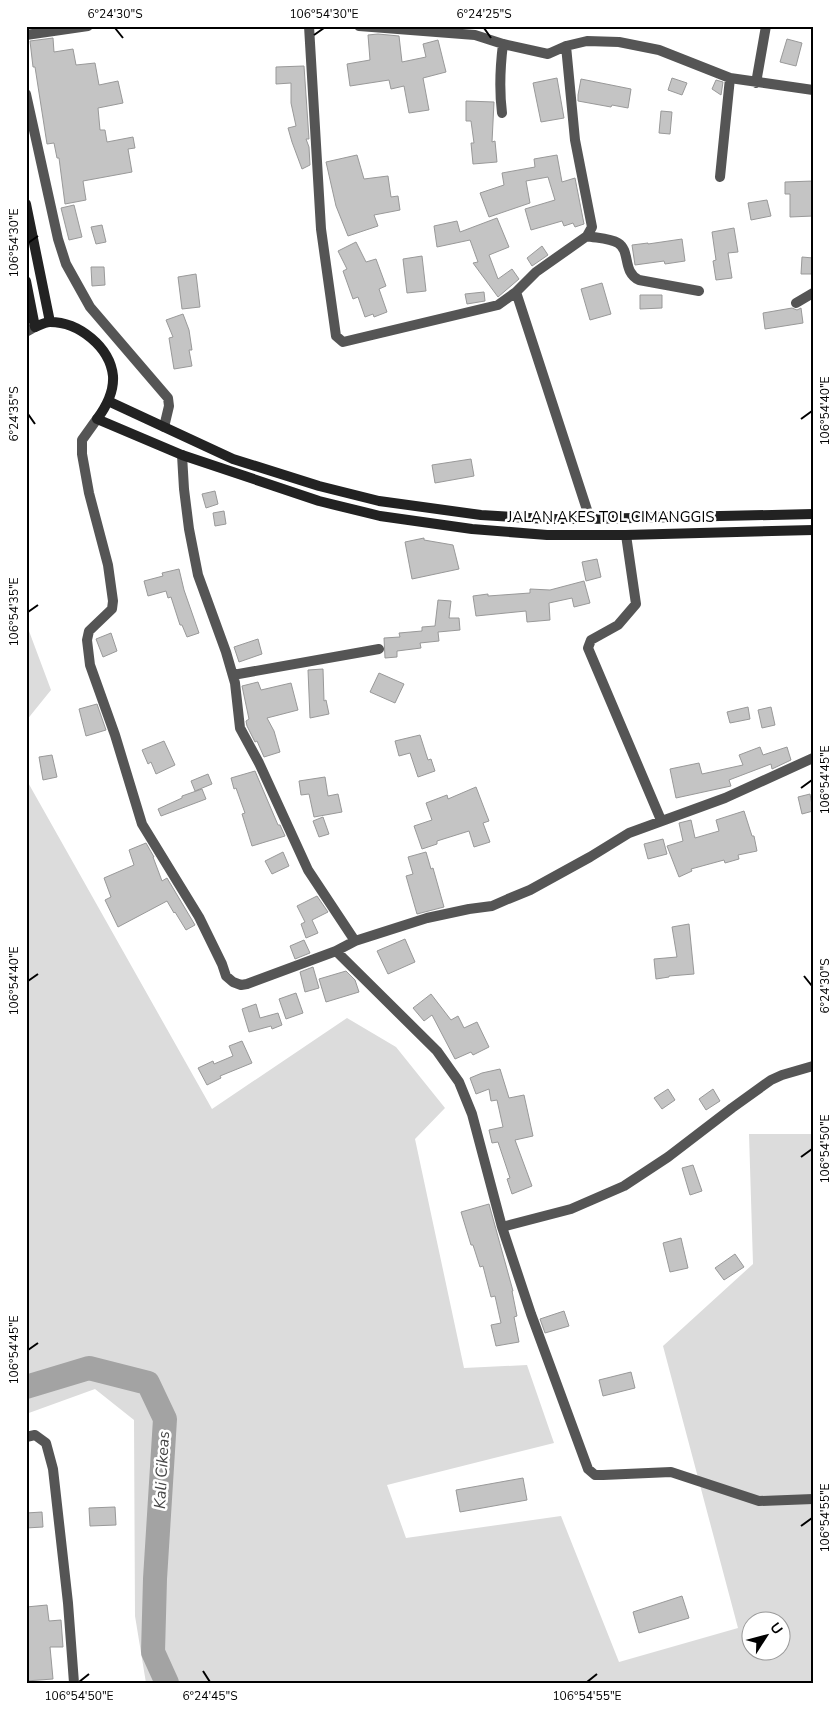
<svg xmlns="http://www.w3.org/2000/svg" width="839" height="1709" viewBox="0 0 839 1709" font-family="'Nunito Sans',sans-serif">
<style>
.green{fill:#dcdcdc;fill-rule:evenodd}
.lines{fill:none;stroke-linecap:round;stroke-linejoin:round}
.river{stroke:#a3a3a3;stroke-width:24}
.building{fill:#c4c4c4;stroke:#999}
.minor{stroke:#555;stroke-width:10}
.secondary{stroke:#222;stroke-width:10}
.ticks{fill:none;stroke:#000;stroke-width:2}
.labels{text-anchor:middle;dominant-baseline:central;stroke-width:5;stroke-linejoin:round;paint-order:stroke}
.street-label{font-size:15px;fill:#000;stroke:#fff}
.water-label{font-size:16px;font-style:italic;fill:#444;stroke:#fff}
.neatline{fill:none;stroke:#000;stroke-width:2}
.ticks-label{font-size:12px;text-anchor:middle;fill:#000}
</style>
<rect width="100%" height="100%" fill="#fff"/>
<path class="green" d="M26 623 51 690 26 721Z
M26 779 212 1109 347 1018 396 1047 445 1108 415 1139 464 1368 527 1365 554 1443 387 1485 406 1538 561 1516 619 1662 738 1628 663 1346 753 1264 749 1134H813V1683H146L135 1616 134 1420 95 1389 26 1414ZM752 1622H782V1652H752Z"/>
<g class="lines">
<path class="river" d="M26 1387 89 1368 148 1383 165 1419 155 1579 153 1652 167 1683"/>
</g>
<path class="building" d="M378 34 399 36 402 62 426 57 423 44 438 40 446 72 423 78 429 110 409 113 404 86 391 89 389 80 350 86 347 64 370 60 368 35Z
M53 38 54 52 73 49 76 65 95 63 99 85 118 81 123 103 98 108 100 130H105L107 142 133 137 135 148 128 149 132 172 83 181 86 200 65 204 59 158H57L54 143 47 144 35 67H33L30 41Z
M787 39 802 43 796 66 780 62Z
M304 66 309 139H306L309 147 310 165 302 169 292 142 288 128 296 126 291 103V83L276 84V67Z
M557 78 564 118 541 122 533 83Z
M672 78 687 83 682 95 668 90Z
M581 79 631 89 628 108 612 105 611 107 578 101V95Z
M716 80 723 82 721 95 712 89Z
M466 101 494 102 492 142 495 141 497 162 473 164 471 143H474L471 121H466Z
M661 111 672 112 670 134 659 133Z
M357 155 364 179 388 176 391 197 398 196 400 210 374 215 378 226 348 236 336 206 326 162Z
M557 155 562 182 575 178 584 224 575 227 573 223 564 226 562 221 531 230 525 209 555 200 548 177 526 181 530 203 489 217 480 193 504 185 502 173 535 167 534 159Z
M813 181V216L790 217V194H785V182Z
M767 200 771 216 751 220 748 203Z
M74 205 82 237 69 240 61 208Z
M497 218 509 247 489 255 498 279 512 269 519 279 498 297 473 263 478 262 470 240 437 247 434 226 457 221 460 232Z
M102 225 106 242 96 244 91 227Z
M734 228 738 252 728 253 732 278 716 280 713 261 716 260 712 232Z
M682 239 685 261 665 264 664 261 635 265 632 245 648 243V244Z
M356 242 366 262 376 259 386 286 379 289 387 312 374 317 373 314 365 317 358 297 353 299 343 271 347 269 338 251Z
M542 246 548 255 532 266 527 258Z
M422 256 426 291 407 293 403 259Z
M802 257 813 258 812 274H801Z
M91 267H104L105 285 92 286Z
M196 274 200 307 182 309 178 277Z
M602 283 611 314 590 320 581 289Z
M484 292 485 301 467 304 465 294Z
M640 295H662V308L640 309Z
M792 308 797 310 801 308 803 323 765 329 763 313Z
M183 314 189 330 192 350H189L192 366 174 369 169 338 173 337 166 320Z
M471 459 474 476 435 483 432 465Z
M215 491 218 504 206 508 202 494Z
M224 511 226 524 215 526 213 513Z
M424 538V540L453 545 459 569 412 579 405 542Z
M597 559 601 577 586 581 582 562Z
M179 569 184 590 199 633 187 637 182 625H180L171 597 168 598 166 591 148 596 144 581 163 576 162 573Z
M584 581 590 603 574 607 572 598 549 603 550 620 527 622 526 611 476 616 473 596 488 594V596L530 593V589L550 590Z
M438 600 451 601 449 618H459L460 630 438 632 439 641 420 643 421 648 397 651V657L385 658 384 638 400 637 399 633 422 631V627L435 626Z
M111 633 117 651 103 657 96 639Z
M258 639 262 654 239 662 234 647Z
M323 669 324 701 326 700 329 714 310 718 308 670Z
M379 673 404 684 395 703 370 692Z
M258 682 261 690 291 683 298 710 267 718 274 731 280 752 264 757 257 741 255 742 247 726 246 721 249 719 242 686Z
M97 704 106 730 86 736 79 709Z
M748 707 750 719 730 723 727 712Z
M771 707 775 725 762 728 758 710Z
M420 735 428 760 431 759 435 771 418 777 410 753 399 756 395 741Z
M164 741 175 765 156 774 151 762 148 764 142 750Z
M760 747 763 755 787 747 791 760 772 769 771 764 729 780 731 786 676 798 670 769 699 763 702 774 743 765 739 755Z
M52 755 57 777 43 780 39 757Z
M255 771 278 825H280L285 836 252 846 242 814 245 813 236 788 234 789 231 778Z
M208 774 212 784 195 791 191 781Z
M325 777 328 796 338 794 342 812 314 817 309 794 301 795 299 781Z
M476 787 489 821 483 823 490 842 474 847 469 831 437 841V844L422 849 414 826 432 820 426 803 447 795 448 799Z
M202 789 206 799 161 816 158 809 182 798V796Z
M810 794 813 811 802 814 798 797Z
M744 811 752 836H754L757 851 738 855 739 859 725 863 724 860 691 869 692 871 679 877 667 846 683 841 679 823 691 820 695 838 719 831 716 820Z
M323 817 329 834 319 837 313 821Z
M663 839 667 854 648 859 644 844Z
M146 843 154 857H153L162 881 167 878 195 925 186 930 175 912 174 913 167 901 118 927 105 900 111 897 104 878 134 865 129 850Z
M283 852 289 866 272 874 265 861Z
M426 852 431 869 433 868 444 907 417 914 406 876 413 874 408 857Z
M317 896 328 912 312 920 318 933 306 938 301 924 305 922 297 906Z
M689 924 694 974 669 976V977L656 979 654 959 677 957 672 927Z
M405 939 415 962 388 974 377 951Z
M304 940 310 953 295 959 290 946Z
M313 967 319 988 305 992 300 972Z
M346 971 355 980 359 992 326 1002 319 979Z
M296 993 303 1013 286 1019 279 999Z
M431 994 451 1020 458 1016 464 1028 477 1022 489 1047 473 1055 471 1052 455 1059 432 1015 424 1021 413 1008Z
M256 1004 260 1018 278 1013 282 1025 272 1029 271 1026 249 1032 242 1009Z
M242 1041 252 1063 220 1076 221 1078 207 1085 198 1068 213 1061 214 1064 233 1056 229 1046Z
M500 1069 509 1098 524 1095 533 1136 515 1140 532 1186 512 1194 507 1179 510 1178 498 1142 492 1143 489 1130 503 1127 497 1100 491 1101 489 1089 476 1094 470 1078 482 1073Z
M668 1089 675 1100 662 1109 654 1098Z
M713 1089 720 1101 706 1110 699 1099Z
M693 1165 702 1191 690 1195 682 1168Z
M489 1204 513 1291H512L517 1316 514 1317 519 1342 496 1346 491 1325 501 1323 495 1296 491 1297 483 1266 480 1267 473 1245H471L461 1212Z
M681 1238 688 1268 670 1272 663 1243Z
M735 1254 744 1267 724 1280 715 1268Z
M564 1311 569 1326 545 1333 540 1319Z
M631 1372 635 1388 603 1396 599 1380Z
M523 1478 527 1500 460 1512 456 1490Z
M115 1507 116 1525 90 1526 89 1508Z
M42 1512 43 1527 26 1528V1513Z
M682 1596 689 1618 639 1633 633 1612Z
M47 1605 49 1621 61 1620 63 1647H50L53 1679 26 1681V1607Z"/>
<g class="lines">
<path class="minor" d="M309 26 321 229 336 336 343 342 498 305 516 292 536 272 587 236 592 227 575 140 566 46
M359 26 475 35 503 44 548 54 566 46 587 41 619 42 659 50 730 78 813 90
M26 35 88 26
M756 83 766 26
M26 94 58 239 66 264 90 307 168 398 169 406 164 427
M502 113C499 89 500 68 503 44
M720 177 730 78
M587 236C596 238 610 238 618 243 631 251 622 272 639 280L699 291
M516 292 590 519
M796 303 813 293
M26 332 35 327
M97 419 82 440V454L89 493 108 565 113 601 112 609 89 631 87 640 90 665 115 735 142 824 199 917 222 964 226 976 233 982 241 985 247 984 336 951 355 941 427 918 469 909 492 906 508 899 530 890 590 857 629 833 725 798 813 758
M182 455 184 489 189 529 198 575 226 652 235 683 240 728 259 763 308 870 355 941
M626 535 636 604 618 625 591 640 588 648 661 820
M233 675 379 649
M336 951 437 1051 459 1082 472 1114 502 1227 531 1314 588 1469 595 1475H603L671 1472 759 1501 813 1499
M502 1227 571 1209 624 1186 668 1157 732 1108 771 1080 782 1075 813 1066
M26 1437 35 1435 46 1443 53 1469 68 1603 74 1683"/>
<path class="secondary" d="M26 204 50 322
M26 281 35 327C40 325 45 322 50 322 79 322 110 347 113 376 114 392 106 407 97 419L182 455 319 501 380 516 472 529 547 535H626L813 530
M108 401 233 459 319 486 379 501 481 515 546 519H590L813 514"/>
</g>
<path class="ticks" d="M115 28 123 38M484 28 491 38M314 35 324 28M28 243 38 236M28 414 35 424M801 419 812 411M28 612 38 605M801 788 812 780M804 976 812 986M28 981 38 974M801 1157 812 1149M28 1350 38 1343M801 1526 812 1518M203 1671 210 1682M79 1682 89 1674M587 1682 597 1674"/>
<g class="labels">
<g class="street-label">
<text x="611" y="517">JALAN AKES TOL CIMANGGIS</text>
</g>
<g class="water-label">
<text transform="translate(162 1470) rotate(-87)">Kali Cikeas</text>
</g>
</g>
<rect width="839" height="1709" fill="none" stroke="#ffffff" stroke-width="55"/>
<g transform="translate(766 1636) rotate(54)"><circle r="24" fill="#ffffff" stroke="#999999"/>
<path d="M0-4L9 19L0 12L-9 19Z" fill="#000000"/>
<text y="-8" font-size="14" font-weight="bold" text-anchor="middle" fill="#000000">U</text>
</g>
<rect x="28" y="28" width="784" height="1654" class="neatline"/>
<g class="ticks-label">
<text x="115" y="18">6°24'30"S</text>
<text x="324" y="18">106°54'30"E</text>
<text x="484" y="18">6°24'25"S</text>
<text transform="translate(14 243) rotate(-90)" y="4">106°54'30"E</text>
<text transform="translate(825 411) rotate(-90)" y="4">106°54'40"E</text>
<text transform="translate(14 414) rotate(-90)" y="4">6°24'35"S</text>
<text transform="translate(14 612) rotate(-90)" y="4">106°54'35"E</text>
<text transform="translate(825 780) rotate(-90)" y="4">106°54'45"E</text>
<text transform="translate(14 981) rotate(-90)" y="4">106°54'40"E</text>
<text transform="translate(825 986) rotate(-90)" y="4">6°24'30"S</text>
<text transform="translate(825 1149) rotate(-90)" y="4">106°54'50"E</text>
<text transform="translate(14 1350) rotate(-90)" y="4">106°54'45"E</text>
<text transform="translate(825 1518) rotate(-90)" y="4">106°54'55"E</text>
<text x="79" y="1700">106°54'50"E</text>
<text x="210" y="1700">6°24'45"S</text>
<text x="587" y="1700">106°54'55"E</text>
</g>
</svg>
